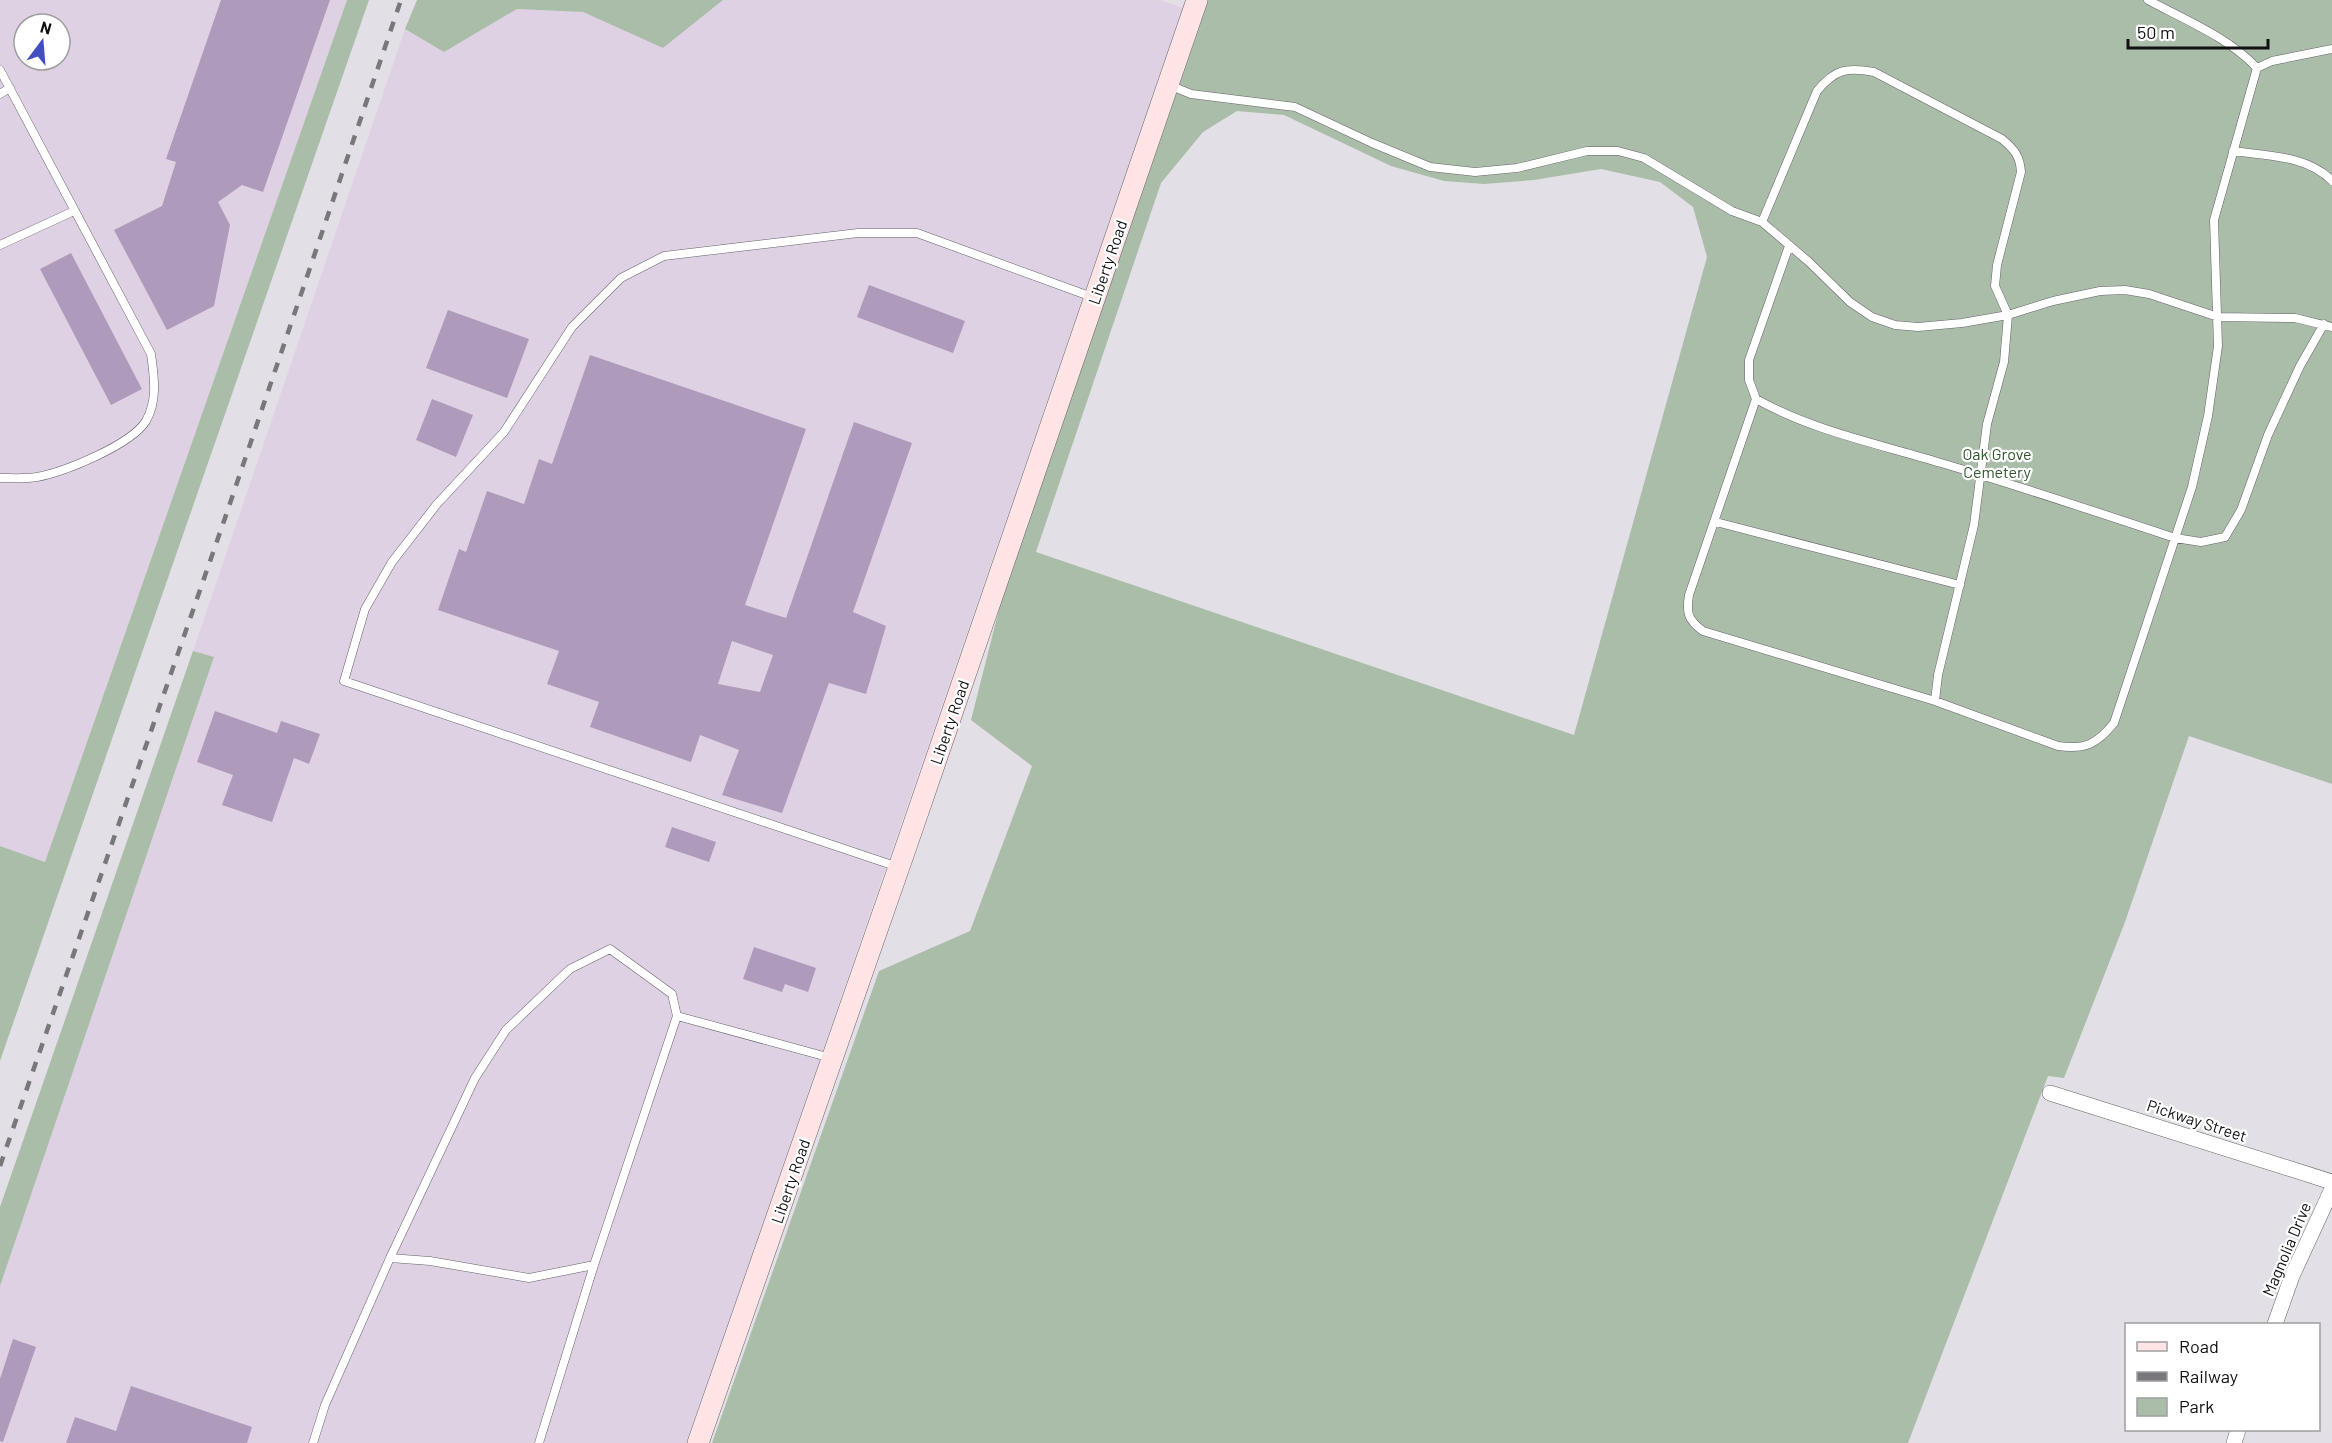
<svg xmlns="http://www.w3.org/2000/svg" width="2332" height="1443" viewBox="0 0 2332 1443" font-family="Barlow,sans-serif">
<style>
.industrial{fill:#dfd1e4;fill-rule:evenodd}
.green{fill:#aabda9;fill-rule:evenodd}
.building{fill:#ae9abb;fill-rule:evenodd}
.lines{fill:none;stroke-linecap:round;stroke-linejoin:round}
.lane-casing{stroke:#656168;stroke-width:9}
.street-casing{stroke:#656168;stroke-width:16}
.secondary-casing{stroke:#656168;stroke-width:22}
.lane{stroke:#fff;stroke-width:8}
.street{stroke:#fff;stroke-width:15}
.secondary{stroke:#fee4e4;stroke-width:21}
.rail{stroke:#79767c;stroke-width:4.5;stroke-dasharray:10 10;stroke-linecap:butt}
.labels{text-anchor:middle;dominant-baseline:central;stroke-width:4.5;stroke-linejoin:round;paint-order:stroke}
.street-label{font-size:16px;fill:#110f12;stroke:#fff}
.park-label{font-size:16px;fill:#2d552a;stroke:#fff}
</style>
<rect width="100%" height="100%" fill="#e3dfe7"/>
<path class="industrial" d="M0 0H347L45 862 0 846ZM24 24H60V60H24Z
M723 0H1160L1183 8 687 1443H0V1286L214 658 193 651 405 29 444 52 517 9 583 12 663 48Z"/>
<path class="green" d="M347 0H369L0 1061V846L45 862Z
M417 0H723L663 48 583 12 517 9 444 52 405 29Z
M1208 0H2332V784L2189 736 2125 922 2064 1078 2048 1076 1908 1443H712L879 971 970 931 1032 766 971 720 1008 574ZM1237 111 1284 115 1391 166 1444 181 1484 184 1534 180 1601 169 1660 182 1693 207 1707 257 1574 735 1036 552 1161 183 1203 132Z
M193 651 214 657 0 1286V1207Z"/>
<path class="building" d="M221 0H330L263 192 242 185 218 202 230 225 214 306 167 330 114 230 162 206 176 162 166 159Z
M71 253 142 389 111 405 40 269Z
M869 285 965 321 953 353 857 317Z
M448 310 529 339 507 398 426 368Z
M590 355 806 429 745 605 786 618 854 422 912 443 853 612 886 626 866 694 829 683 782 813 722 795 739 750 700 735 691 762 590 727 599 702 547 684 559 651 438 610 459 549 466 552 487 491 524 504 539 459 552 464ZM732 641 773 655 760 692 718 684Z
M432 399 473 415 456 457 416 440Z
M215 711 277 733 281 721 320 734 309 764 294 758 272 822 222 805 233 775 197 762Z
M672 827 716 842 709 862 665 847Z
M754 947 816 968 808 992 785 984 782 992 743 979Z
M13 1339 36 1347 3 1442 0 1441V1379Z
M131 1386 252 1427 247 1443H66L75 1417 116 1431Z"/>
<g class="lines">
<defs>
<path id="lane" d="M2257 68 2272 61 2332 49
M0 70 151 354C154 376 158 400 146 421 131 445 64 472 37 477 25 479 12 478 0 478
M1169 85 1191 94 1295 107 1372 143 1430 167 1475 172 1517 168 1587 151H1618L1644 158 1732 211 1762 222
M0 94 10 88
M2233 151C2266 156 2308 155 2332 181
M0 245 74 211
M1789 246 1749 360V380L1756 399 1689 595C1686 613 1688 620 1703 631L1935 701 2058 746C2085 750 2097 744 2114 723L2192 487 2208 416 2218 346 2214 220 2257 68C2228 37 2185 20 2148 0
M1756 399C1813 431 1879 444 1941 463 2019 486 2097 512 2175 538L2201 542 2225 537 2241 510 2268 435 2300 366 2324 324
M1716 522 1960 585
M1935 701 1938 675 1974 525 1987 424 2004 362 2008 315 1995 286 1997 265 2021 172C2020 156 2014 149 2002 139L1874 72C1847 67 1835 69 1817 91L1762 222 1809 262 1850 302 1872 317 1895 325 1918 327 1962 323 2008 315 2053 301 2100 291 2125 290 2149 294 2218 317 2295 318 2332 327
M898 867 344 681 365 609 392 562 437 504 504 432 572 327 621 278 664 256 858 233H917L1092 297
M390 1258 475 1078 506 1030 570 969 610 949 672 994 677 1016
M313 1443 325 1405 390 1258 430 1261 529 1278 594 1265
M539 1443 594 1265 677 1016 831 1058"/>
<path id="street" d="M2050 1093 2332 1182
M2275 1324 2292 1276 2332 1189
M2234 1443 2238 1430"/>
<path id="secondary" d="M698 1443 907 844 1197 0"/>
</defs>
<use href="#lane" class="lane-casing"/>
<use href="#street" class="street-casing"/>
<use href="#secondary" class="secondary-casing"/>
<use href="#lane" class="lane"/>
<use href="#street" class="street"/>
<use href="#secondary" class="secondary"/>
<path class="rail" d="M0 1166 225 518 401 0"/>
</g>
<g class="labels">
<g class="street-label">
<text transform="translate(1107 262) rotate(-71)">Liberty Road</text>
<text transform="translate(949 722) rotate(-71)">Liberty Road</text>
<text transform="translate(2197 1120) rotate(18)">Pickway Street</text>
<text transform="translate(790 1181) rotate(-71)">Liberty Road</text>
<text transform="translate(2286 1249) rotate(-67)">Magnolia Drive</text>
</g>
<g class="park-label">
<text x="1997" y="453">Oak Grove<tspan x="1997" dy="18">Cemetery</tspan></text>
</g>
</g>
<rect x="2125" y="1323" width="195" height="108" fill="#ffffff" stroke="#a09fa0" stroke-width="1.5"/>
<rect x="2137" y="1342" width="30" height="9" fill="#fee4e4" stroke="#a09fa0" stroke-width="1.5"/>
<text x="2179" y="1353" font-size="18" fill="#110f12">Road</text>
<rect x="2137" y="1372" width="30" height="9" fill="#79767c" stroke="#a09fa0" stroke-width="1.5"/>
<text x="2179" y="1383" font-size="18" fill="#110f12">Railway</text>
<rect x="2137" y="1398" width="30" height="18" fill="#aabda9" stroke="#a09fa0" stroke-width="1.5"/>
<text x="2179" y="1413" font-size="18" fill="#110f12">Park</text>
<g transform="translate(42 42) rotate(16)"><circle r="28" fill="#ffffff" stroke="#a09fa0" stroke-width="1.5"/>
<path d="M0-4.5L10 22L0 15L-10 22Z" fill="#424fc3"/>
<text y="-9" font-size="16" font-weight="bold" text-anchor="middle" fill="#110f12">N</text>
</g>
<path d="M2128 39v9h140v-9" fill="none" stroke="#110f12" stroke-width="3"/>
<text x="2137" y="39" font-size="18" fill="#110f12" stroke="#ffffff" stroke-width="4.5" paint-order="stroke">50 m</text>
</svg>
